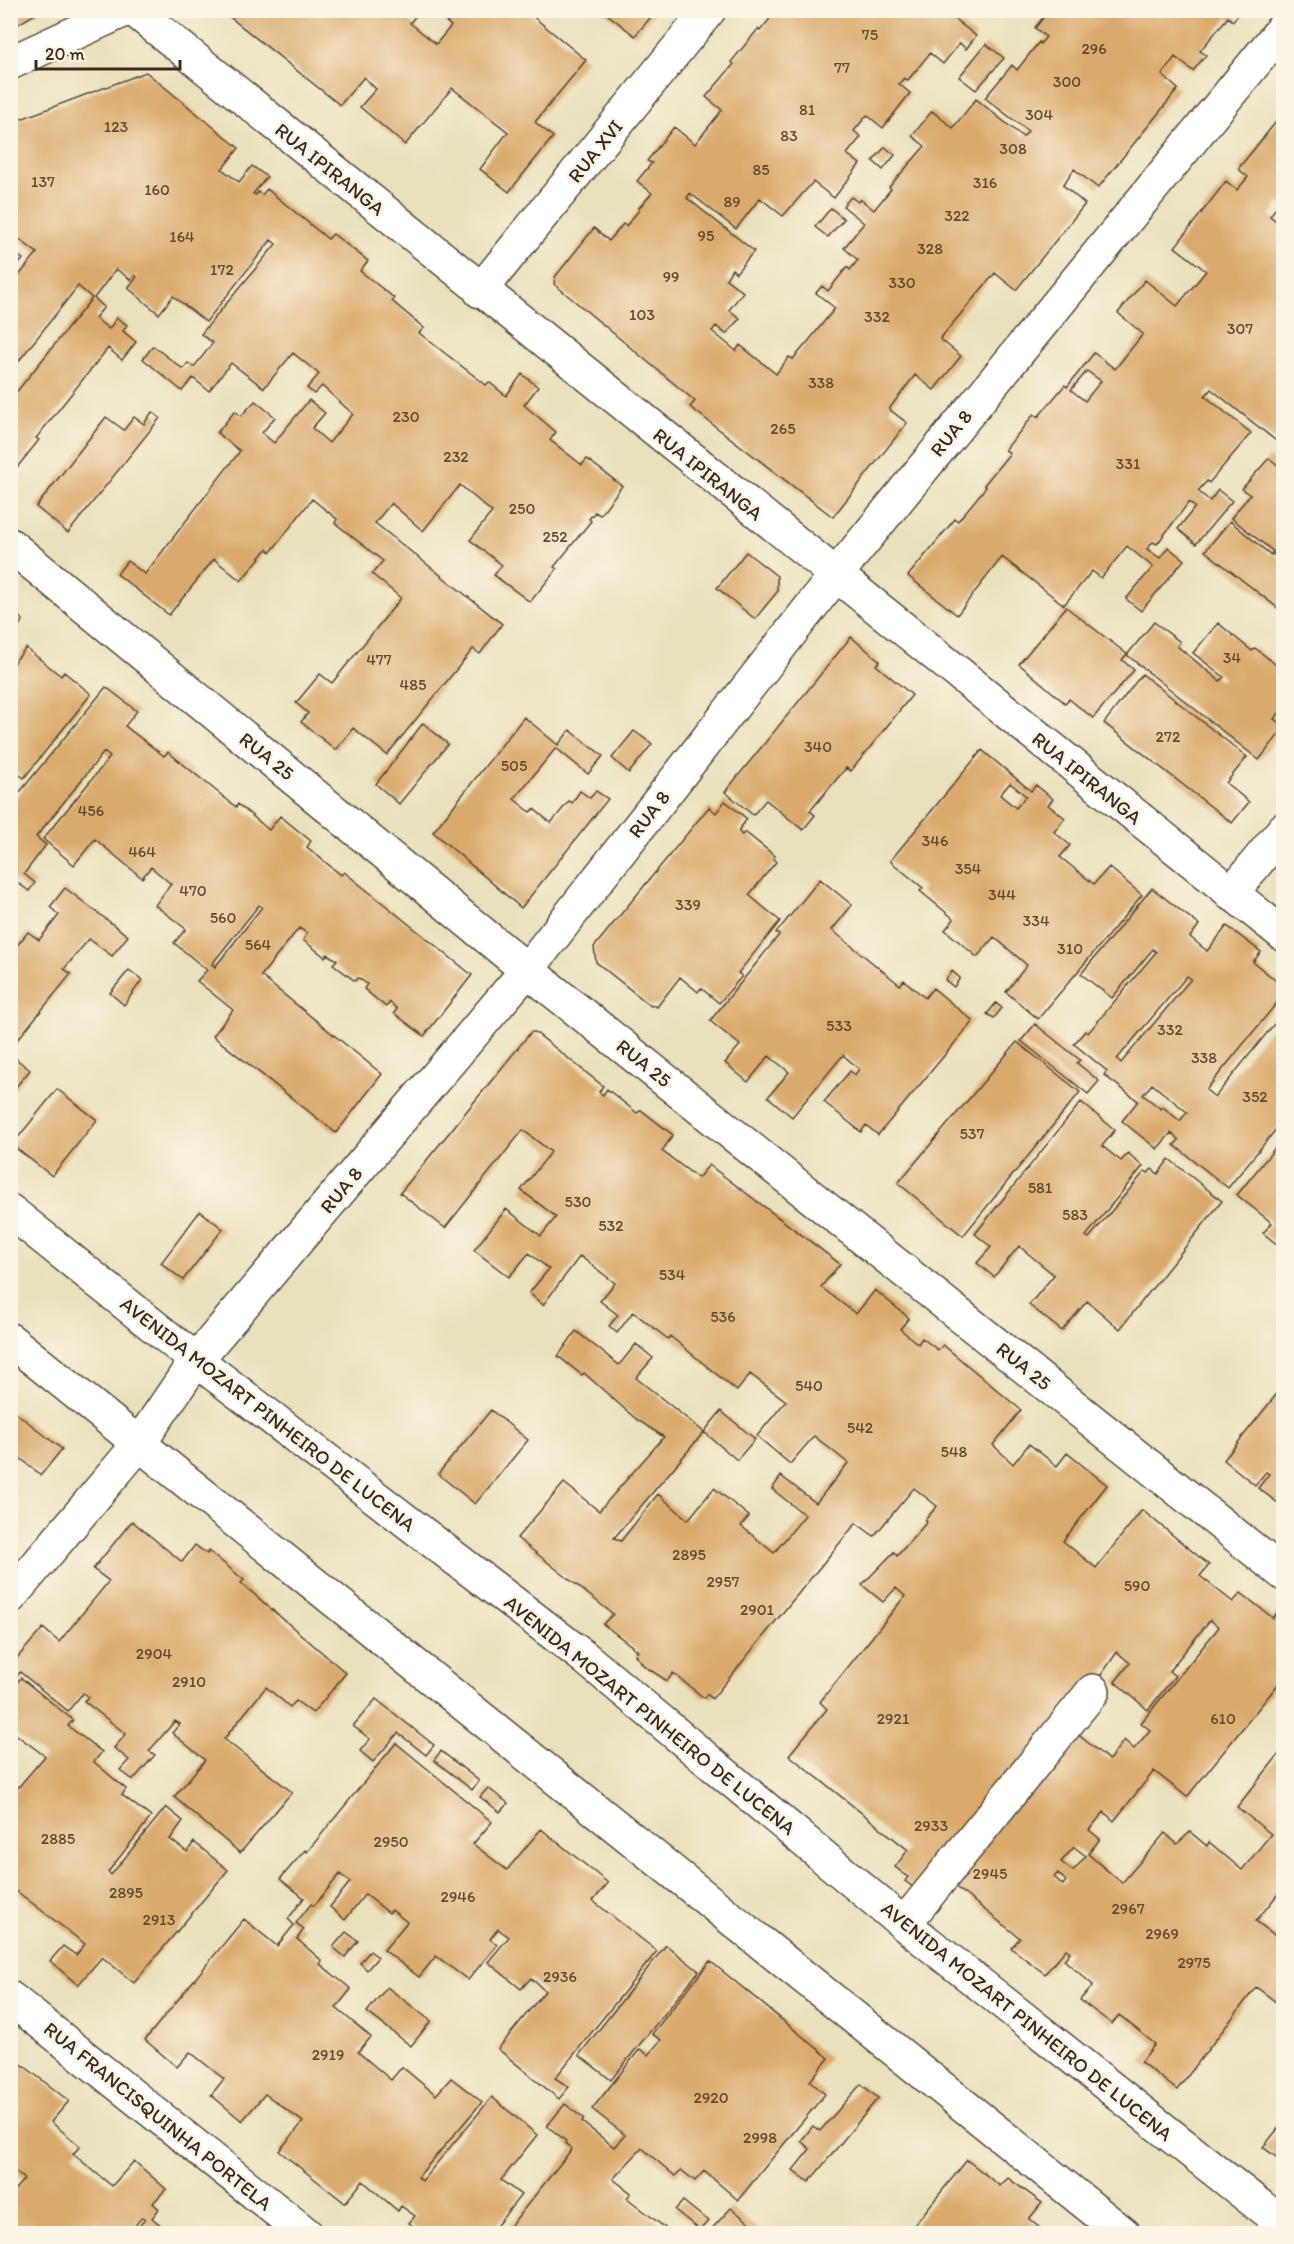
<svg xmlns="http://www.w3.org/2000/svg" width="1294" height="2244" viewBox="0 0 1294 2244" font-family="Itim,sans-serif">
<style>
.building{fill:#d9aa6c;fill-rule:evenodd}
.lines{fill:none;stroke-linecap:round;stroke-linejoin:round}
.minor-casing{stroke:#554536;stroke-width:36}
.major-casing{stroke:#554536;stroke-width:36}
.minor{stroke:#fff;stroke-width:33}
.major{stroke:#fff;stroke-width:33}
.labels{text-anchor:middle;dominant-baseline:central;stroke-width:5;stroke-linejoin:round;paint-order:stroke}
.number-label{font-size:16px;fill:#624a32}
.street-label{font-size:20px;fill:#3b2a1e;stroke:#fcf5e5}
</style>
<rect width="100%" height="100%" fill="#fcf5e5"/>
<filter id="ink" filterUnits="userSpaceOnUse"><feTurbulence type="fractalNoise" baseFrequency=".0167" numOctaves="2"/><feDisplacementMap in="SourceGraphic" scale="12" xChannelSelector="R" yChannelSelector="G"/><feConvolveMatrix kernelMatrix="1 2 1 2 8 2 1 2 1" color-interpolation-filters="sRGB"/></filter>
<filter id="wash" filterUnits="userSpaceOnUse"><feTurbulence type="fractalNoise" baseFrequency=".008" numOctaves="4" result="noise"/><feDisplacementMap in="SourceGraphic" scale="24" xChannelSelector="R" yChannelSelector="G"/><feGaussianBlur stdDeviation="1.35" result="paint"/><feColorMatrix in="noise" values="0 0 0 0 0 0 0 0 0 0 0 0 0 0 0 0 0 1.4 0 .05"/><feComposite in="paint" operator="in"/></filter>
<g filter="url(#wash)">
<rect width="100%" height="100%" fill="#e9e1bc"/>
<g id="blocks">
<path class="building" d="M10 10H42L10 29Z
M221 10H420L410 23 436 44 451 26 433 10H525L586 60 535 122 553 137 509 192 480 169 508 132 452 88 405 145 360 107 376 89 364 77 340 105Z
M602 10H657L635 36Z
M777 10H943L976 36 966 49 960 43 943 64 930 53 908 80 904 78 899 84 910 93 883 128 867 115 854 131 861 137 847 154 860 164 834 198 813 182 783 216 760 198 736 229 690 193 687 198 754 251 736 273 732 269 726 279 743 292 729 310 740 318 726 334 716 326 712 331 736 351 740 345 776 374 789 357 793 359 807 343 835 308 816 293 822 286 828 291 847 267 850 270 858 260 844 248 864 223 843 206 851 197 858 202 860 199 874 210 891 189 889 187 925 146 912 136 932 111 953 128 976 99 1023 137 1028 131 985 98 1012 65 1017 70 1039 42 1040 44 1046 37 1035 28 1049 10H1242L1233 21 1228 17 1200 51 1206 55 1193 71 1175 57 1162 75 1178 89 1098 188 1074 169 1063 185 1085 204 1016 290 995 273 968 305 940 339 961 356 934 390 915 375 889 409 907 423 833 517 690 407 695 401 554 284 555 277 594 228 609 241 623 224 626 226 639 210 638 209 652 193 637 181 652 163 647 161 674 127 695 144 722 110 706 97 734 64 731 62 758 29 760 31Z
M986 44 1004 58 976 90 959 77Z
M146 72 239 148 222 169 239 182 252 166 267 177 253 194 256 195 258 192 262 195 267 189 328 239 333 234 368 261 360 271 394 298 392 301 424 328 419 333 486 385 489 382 506 396 522 374 538 387 524 405 556 432 550 440 582 465 587 459 622 486 600 515 595 512 589 519 591 521 554 567 557 569 530 602 494 575 502 565 470 540 492 512 460 485 423 531 391 503 375 523 502 624 480 654 473 649 387 755 353 728 336 750 301 722 308 713 296 703 320 674 332 683 401 598 372 574 383 561 335 523 337 519 312 499 271 552 267 549 241 581 214 559 169 615 117 574 127 561 145 574 240 451 217 433 235 411 241 416 255 401 275 417 262 433 274 443 309 400 325 413 312 428 329 443 353 414 322 386 314 394 307 388 319 374 293 353 264 388 231 363 209 391 193 378 182 391 143 359 153 346 183 369 188 363 194 367 213 343 201 334 276 244 271 240 206 322 173 296 159 314 128 288 137 277 135 275 131 280 116 269 94 298 104 307 95 318 109 329 117 318 127 325 123 331 136 342 122 360 108 348 36 438 39 440 10 476V400L92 298 78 286 10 372V287L37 253 10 232V123Z
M1284 112V206L1279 203 1270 216 1284 227V439L1280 444 1211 389 1205 396 1251 433 1209 483 1207 481 1198 491 1210 501 1218 490 1232 501 1196 544 1178 529 1195 507 1189 502 1157 544 1153 542 1147 549 1160 558 1168 547 1184 560 1141 611 1126 599 1153 567 1127 546 1101 578 1092 571 1064 605 1002 557 957 615 908 576 955 519 958 521 986 487 984 485 1010 453 1005 450 1034 414 1038 417 1065 385 1067 387 1094 353 1115 369 1143 334 1118 313 1145 280 1177 306 1206 271 1175 247 1226 181 1237 190 1248 177 1238 169ZM1087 371 1101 381 1085 401 1071 390Z
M885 147 895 155 883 170 873 161Z
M831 208 844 219 828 237 815 227Z
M10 249 23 259 10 274Z
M152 412 160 418 68 533 36 507 106 417 124 430 134 417 144 424Z
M1269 458 1284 470V560L1231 518 1250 495 1242 489Z
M1230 521 1271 555 1272 553 1284 562V613L1205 551Z
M746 552 777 576V592L755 619 717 588Z
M1066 607 1127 654 1122 660 1134 670 1093 718 1069 699 1065 703 1019 664Z
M10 610 23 620 14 632 10 629Z
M1154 622 1180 642 1177 646 1220 681 1224 677 1193 653 1218 623 1252 651 1255 648 1284 671V708L1274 719 1284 726V728L1259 760 1127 655Z
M851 637 880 661 876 665 912 695 851 771 846 768 810 811 815 815 803 830 766 800 753 815 725 792Z
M26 648 61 676 64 672 91 694 24 778 10 768V667Z
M1142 674 1247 757 1226 783 1249 802 1232 823 1104 723Z
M106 687 137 711 125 726 164 756 168 752 236 807 238 804 269 830 280 816 311 841 307 847 341 875 344 872 472 975 424 1036 394 1013 397 1009 390 1002 386 1007 364 989 367 984 358 978 355 981 333 964 337 960 327 954 325 957 303 940 307 933 299 928 261 976 382 1074 336 1133 213 1036 233 1010 197 981 207 970 174 943 186 929 155 905 171 884 151 867 142 878 95 839 74 865 43 839 110 757 104 752 36 837 46 845 24 874 35 883 29 891 10 877V804ZM259 905 262 907 215 967 212 964Z
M524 717 558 745 570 730 603 756 588 774 556 748 514 799 530 812 534 809 551 823 569 801 572 803 580 791 590 798 596 791 608 799 521 908 433 832Z
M423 723 448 744 399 804 376 784Z
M634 731 652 744 629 773 612 758Z
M982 750 1031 791 1036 785 1053 799 1048 805 1065 818 1054 832 1070 845 1060 857 1094 884 1109 867 1142 895 1038 1019 1006 992 1027 965 994 937 977 957 945 930 954 919 920 891 923 888 890 861ZM1010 783 1026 796 1016 808 1000 795Z
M725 801 747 819 738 831 742 835 745 832 775 856 773 859 776 862 749 895 780 921 738 973 742 976 719 1003 701 988 698 992 680 977 657 1007 653 1005 651 1006 596 962 594 947 709 807 716 813Z
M820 879 852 905 832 930 900 985 904 980 925 998 933 988 973 1021 878 1135 866 1125 861 1132 824 1102 850 1071 855 1075 859 1069 843 1055 792 1117 768 1097 789 1072 769 1056 748 1082 725 1063 740 1045 710 1021 779 935 776 933Z
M65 888 128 936 112 956 89 939 64 969 71 974 10 1049V954L28 932 39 940 59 915 50 907Z
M1152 888 1199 925 1190 937 1207 951 1227 926 1261 952 1253 962 1284 987V994L1206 1090 1215 1097 1284 1012V1124L1282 1122 1228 1188 1174 1145 1179 1140 1171 1133 1157 1149 1122 1121 1138 1101 1104 1075 1107 1071 1074 1044 1085 1031 1088 1033 1156 952 1153 949 1112 998 1081 974ZM1187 976 1191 979 1121 1063 1117 1059ZM1152 1084 1187 1112 1180 1121 1163 1107 1161 1109 1143 1095Z
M129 970 142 980 124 1005 110 993Z
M952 971 960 978 954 987 945 980Z
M996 1003 1002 1008 994 1018 987 1014Z
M1035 1024 1080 1060 1077 1063 1099 1081 1088 1094 1021 1041Z
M531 1032H535L603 1086 599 1092 603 1095 607 1089 637 1113 641 1110 673 1135 662 1151 698 1178 709 1165 840 1264 821 1287 856 1314 875 1290 909 1318 900 1329 918 1344 922 1338 938 1350 943 1345 1021 1410 993 1445 1013 1464 1029 1444 1057 1466 1067 1453 1107 1485 1063 1541 1096 1568 1142 1510 1209 1565 1200 1576 1233 1602 1241 1593 1273 1618 1277 1613 1284 1618V1677L1187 1797 1154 1771 1114 1821 1104 1812 1089 1830 1100 1839 1088 1854 1122 1883 1165 1833 1177 1844 1190 1832 1207 1846 1209 1842 1242 1870 1271 1834 1237 1807 1284 1748V1899L1278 1894 1256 1921 1284 1942V2008L1256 1987 1177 2090 1141 2062 1155 2044 1119 2015 1112 2024 1080 2000 1093 1985 1064 1960 1070 1952 1066 1949 1045 1974 1011 1948 1020 1938 952 1884 1075 1732 1109 1760 1124 1740 1134 1749 1150 1730 1141 1723 1219 1627 1210 1620 1169 1671 1175 1676 1148 1710 1115 1682 1130 1663 1117 1652 1099 1678 920 1892 905 1881 908 1877 895 1867 908 1850 789 1755 827 1709 820 1702 905 1596 896 1588 883 1602 862 1585 894 1552 897 1556 927 1522 925 1520 937 1506 914 1488 874 1536 856 1523 712 1699 707 1694 704 1698 673 1673 667 1681 644 1666 635 1655 638 1651 603 1624 613 1614 517 1538 564 1483 599 1511 664 1437 636 1419 584 1373 582 1375 558 1356 576 1331 619 1365 636 1344 653 1358 636 1378 704 1432 614 1538 621 1541 658 1494 688 1520 714 1488 749 1516 741 1526 774 1553 805 1515 772 1489 781 1476 816 1503 848 1463 814 1436 790 1464 757 1436 786 1401 750 1374 737 1391 670 1336 668 1339 633 1312 617 1333 609 1326 618 1315 600 1301 615 1283 580 1256 543 1305 529 1293 549 1269 529 1253 509 1277 474 1250 506 1209 541 1236 556 1217 521 1190 551 1152 523 1130 445 1228 400 1193ZM1074 1847 1086 1856 1073 1871 1061 1862ZM1058 1873 1066 1881 1063 1885 1054 1877Z
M1017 1042 1080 1092 963 1236 898 1183Z
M10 1054 30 1070 10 1094Z
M57 1089 97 1120 52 1176 12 1145Z
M1081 1102 1115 1130 1102 1146 1121 1161 1128 1153 1143 1166 1086 1236 1089 1238 1145 1171 1148 1173 1152 1169 1158 1174 1169 1159 1222 1201 1120 1329 1087 1301 1062 1331 1029 1305 1054 1275 1019 1246 994 1277 977 1263 991 1247 975 1234Z
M1284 1137V1250L1263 1233 1272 1223 1237 1195Z
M200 1211 223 1229 183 1280 161 1263Z
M1284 1385V1425L1280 1430 1282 1433 1284 1431V1496L1278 1503 1258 1488 1269 1474 1266 1472 1255 1485 1224 1460Z
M491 1410 528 1440 475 1504 438 1474Z
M721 1411 755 1439 737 1460 704 1432Z
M15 1412 62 1449 41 1475 10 1450V1418Z
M132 1521 182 1562 195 1545 207 1554 209 1551 244 1580 241 1583 346 1673 313 1713 296 1701 290 1707 266 1687 224 1739 292 1792 240 1853 174 1797 205 1760 172 1733 180 1724 175 1721 149 1751 155 1755 133 1780 120 1770 129 1760 114 1748 126 1734 84 1701 88 1697 83 1693 68 1711 20 1672 10 1685V1670L13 1667 11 1665 43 1628 59 1642 109 1581 93 1569Z
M21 1678 73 1720 68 1726 102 1752 94 1762 126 1789 122 1795 151 1817 108 1872 111 1875 166 1807 183 1821 170 1839 187 1852 194 1842 228 1870 134 1983 102 1957 78 1985 50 1961 63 1946 76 1955 85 1944 10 1886V1797L45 1756 10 1730V1690Z
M376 1699 434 1745 426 1755 398 1733 373 1762 360 1751 370 1739 353 1726Z
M396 1743 492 1822 473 1844 507 1870 541 1829 608 1883 593 1901 657 1951 555 2078 569 2087 559 2099 498 2049 545 1991 531 1978 521 1989 488 1962 509 1937 498 1929 490 1939 497 1945 468 1980 436 1956 419 1977 384 1950 407 1922 392 1910 389 1913 365 1894 345 1920 330 1907 350 1882 340 1874 314 1906 311 1904 296 1923 304 1929 297 1939 322 1961 320 1964 351 1989 336 2008 371 2037 358 2052 391 2080 402 2067 436 2095 451 2078 482 2102 418 2177 422 2181 492 2097 537 2135 501 2180 521 2195 490 2234H422L409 2223 415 2216 401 2206 398 2211 363 2181 345 2203 279 2151 303 2122 265 2094 242 2121 211 2095 224 2079 190 2052 177 2067 145 2040 244 1919 277 1946 294 1925 288 1919 304 1898 280 1879 305 1850 307 1852Z
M441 1751 479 1781 472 1790 434 1760Z
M488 1788 508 1803 500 1812 480 1797Z
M346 1932 358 1941 345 1957 333 1947Z
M666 1945 699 1971 611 2080 579 2055Z
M370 1951 378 1957 367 1970 360 1963Z
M710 1961 829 2058 810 2081 825 2094 738 2200 704 2171 695 2181 681 2170 675 2176 642 2148 613 2179 631 2193 627 2198 673 2234H504L572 2149 565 2143 566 2141 547 2126 565 2104 584 2119 582 2122 614 2147 625 2135 592 2109 640 2049 648 2055 661 2040 652 2034Z
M387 1987 431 2021 411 2046 367 2012Z
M10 2055 69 2101 51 2122 80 2146 73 2154 112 2186 134 2161 166 2189 153 2203 159 2209 152 2218 171 2234H133L145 2219 142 2217 128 2234H10V2195L24 2179 12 2169 10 2172Z
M861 2084 878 2098 809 2182 793 2170 810 2149 801 2141 813 2126 820 2131Z
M1281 2125 1284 2127V2163L1263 2147Z
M967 2160 1000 2186 1008 2178 1042 2203 1029 2219 1047 2234H907Z
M683 2201 708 2221 700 2230 675 2210Z
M731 2208 764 2234H707Z"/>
</g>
</g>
<g filter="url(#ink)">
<use href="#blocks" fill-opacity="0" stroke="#554536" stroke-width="1.5"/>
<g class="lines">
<defs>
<path id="minor" d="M134 10 1284 935
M10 63 125 10
M480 291 709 10
M10 545 527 970 1284 1574
M1231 894 1284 829
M10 1597 139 1444 196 1360 527 970 835 576 1284 27
M904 1924 1093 1691
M10 1998 306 2234"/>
<path id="major" d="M10 1211 196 1360 584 1657 904 1924 1284 2225
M10 1340 1124 2234"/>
</defs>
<use href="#minor" class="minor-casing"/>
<use href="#major" class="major-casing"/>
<use href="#minor" class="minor"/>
<use href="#major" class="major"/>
</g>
</g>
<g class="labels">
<g class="number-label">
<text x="870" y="34">75</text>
<text x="1094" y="48">296</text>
<text x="842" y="67">77</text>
<text x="1067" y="81">300</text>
<text x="807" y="109">81</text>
<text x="1039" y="114">304</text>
<text x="116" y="126">123</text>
<text x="789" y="135">83</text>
<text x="1013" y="148">308</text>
<text x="761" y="169">85</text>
<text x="43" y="181">137</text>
<text x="985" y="182">316</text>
<text x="157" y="189">160</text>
<text x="732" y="201">89</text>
<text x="957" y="215">322</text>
<text x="706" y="235">95</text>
<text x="182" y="236">164</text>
<text x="930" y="248">328</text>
<text x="222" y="269">172</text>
<text x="671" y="276">99</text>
<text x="902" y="282">330</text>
<text x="642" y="314">103</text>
<text x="877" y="316">332</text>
<text x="1240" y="328">307</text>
<text x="821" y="382">338</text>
<text x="406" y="416">230</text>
<text x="783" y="428">265</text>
<text x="456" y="456">232</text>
<text x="1128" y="463">331</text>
<text x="522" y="508">250</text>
<text x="555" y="536">252</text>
<text x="1232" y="657">34</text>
<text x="379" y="659">477</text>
<text x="413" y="684">485</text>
<text x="1168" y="736">272</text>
<text x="818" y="746">340</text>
<text x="514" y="765">505</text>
<text x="91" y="810">456</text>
<text x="935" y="840">346</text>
<text x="142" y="851">464</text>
<text x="968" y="868">354</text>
<text x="193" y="890">470</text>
<text x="1002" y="894">344</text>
<text x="688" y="904">339</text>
<text x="223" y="917">560</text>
<text x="1036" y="920">334</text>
<text x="258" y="944">564</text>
<text x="1070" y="948">310</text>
<text x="839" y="1025">533</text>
<text x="1170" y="1029">332</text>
<text x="1204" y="1057">338</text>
<text x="1255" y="1096">352</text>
<text x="972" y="1133">537</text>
<text x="1040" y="1187">581</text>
<text x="578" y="1201">530</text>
<text x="1075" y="1214">583</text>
<text x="611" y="1225">532</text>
<text x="672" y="1274">534</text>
<text x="723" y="1316">536</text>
<text x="809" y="1385">540</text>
<text x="860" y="1427">542</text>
<text x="954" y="1451">548</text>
<text x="689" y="1554">2895</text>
<text x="723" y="1581">2957</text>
<text x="1137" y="1585">590</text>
<text x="757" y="1609">2901</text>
<text x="154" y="1653">2904</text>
<text x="189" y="1681">2910</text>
<text x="893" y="1718">2921</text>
<text x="1223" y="1718">610</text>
<text x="931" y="1825">2933</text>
<text x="58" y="1838">2885</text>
<text x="391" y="1841">2950</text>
<text x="990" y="1873">2945</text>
<text x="126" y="1892">2895</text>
<text x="458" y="1896">2946</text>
<text x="1128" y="1908">2967</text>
<text x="159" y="1919">2913</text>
<text x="1162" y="1933">2969</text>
<text x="1194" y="1962">2975</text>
<text x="560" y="1976">2936</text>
<text x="328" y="2054">2919</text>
<text x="711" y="2097">2920</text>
<text x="760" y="2137">2998</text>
</g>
<g class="street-label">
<text transform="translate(595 151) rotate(-51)">RUA XVI</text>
<text transform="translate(330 169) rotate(39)">RUA IPIRANGA</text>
<text transform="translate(951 433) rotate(-51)">RUA 8</text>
<text transform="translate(708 474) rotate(39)">RUA IPIRANGA</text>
<text transform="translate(267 756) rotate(39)">RUA 25</text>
<text transform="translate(1087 778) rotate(39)">RUA IPIRANGA</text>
<text transform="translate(649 814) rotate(-52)">RUA 8</text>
<text transform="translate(644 1063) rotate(39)">RUA 25</text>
<text transform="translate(341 1190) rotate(-50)">RUA 8</text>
<text transform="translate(1024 1366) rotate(39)">RUA 25</text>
<text transform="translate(268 1414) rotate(38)">AVENIDA MOZART PINHEIRO DE LUCENA</text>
<text transform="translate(650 1715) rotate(39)">AVENIDA MOZART PINHEIRO DE LUCENA</text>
<text transform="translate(1027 2021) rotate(39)">AVENIDA MOZART PINHEIRO DE LUCENA</text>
<text transform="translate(158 2116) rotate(39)">RUA FRANCISQUINHA PORTELA</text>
</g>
</g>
<rect width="1294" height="2244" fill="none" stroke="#fcf5e5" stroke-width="36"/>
<path d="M36 60v9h144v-9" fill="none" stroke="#3b2a1e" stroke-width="3"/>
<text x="45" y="60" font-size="18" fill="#3b2a1e" stroke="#fcf5e5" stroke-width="4.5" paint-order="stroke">20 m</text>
</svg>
